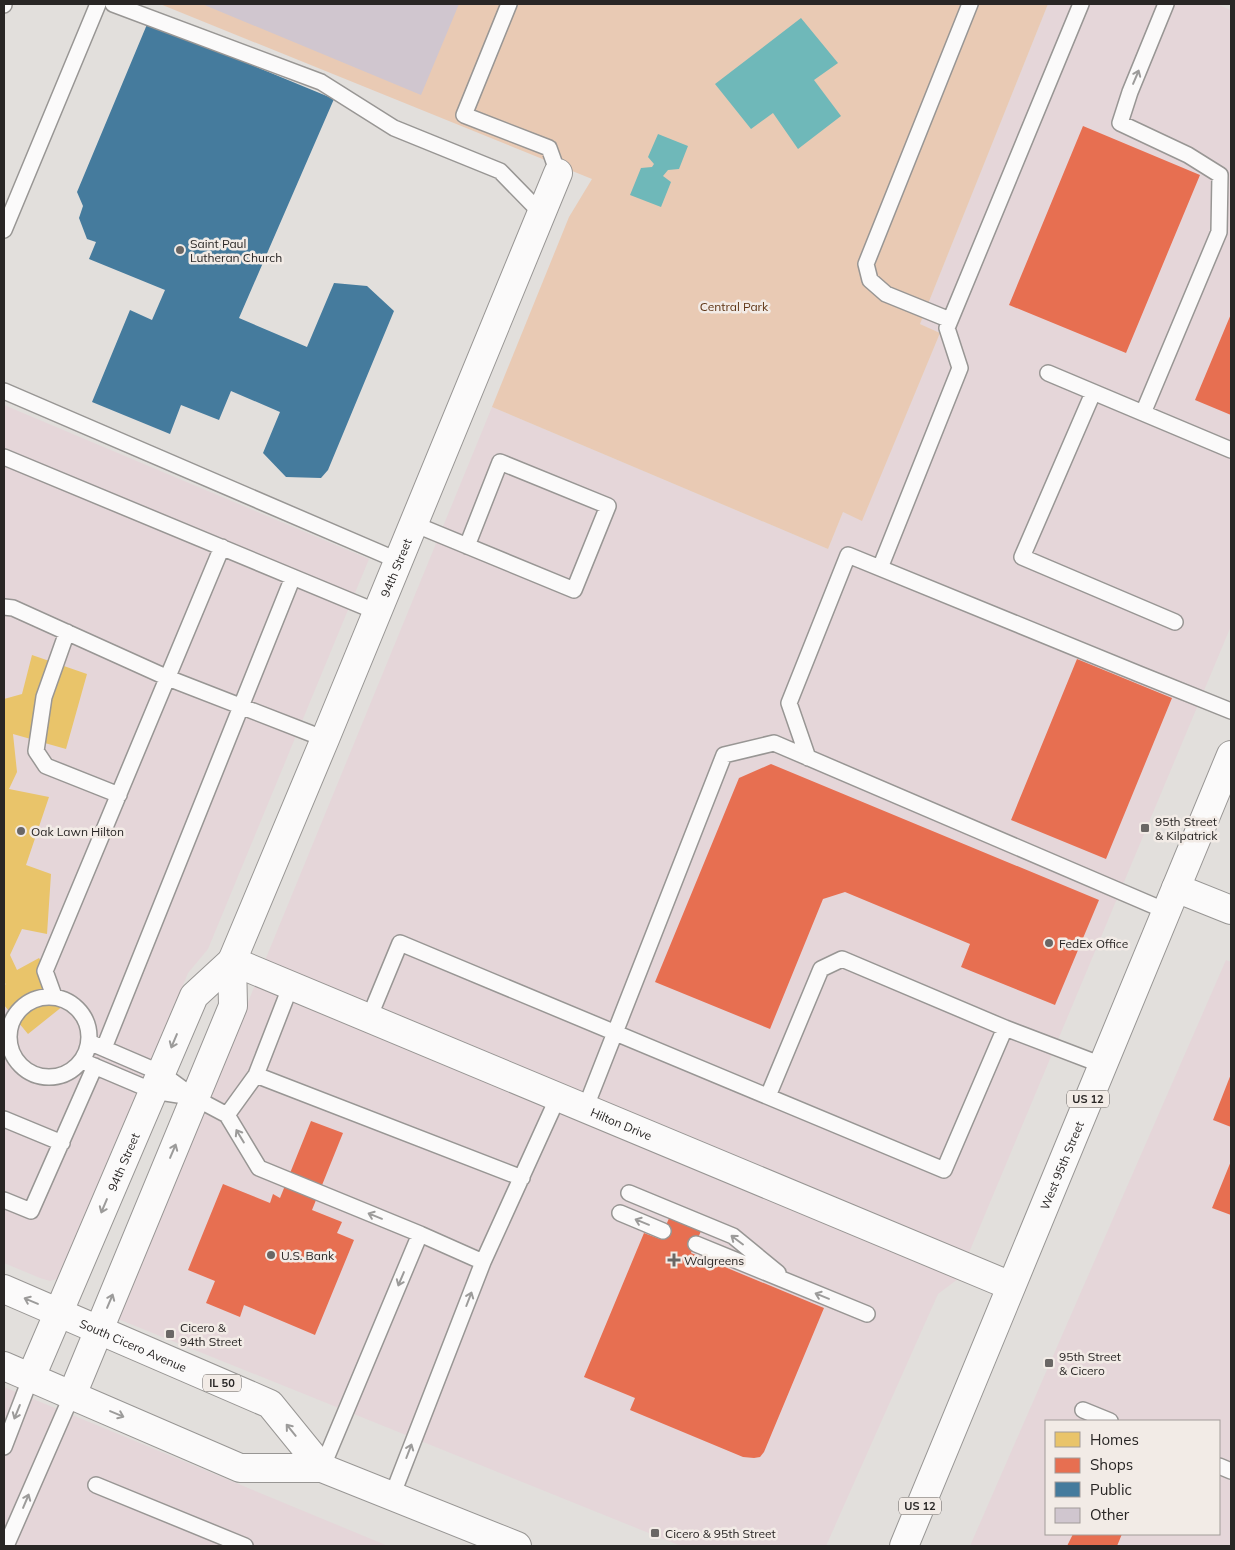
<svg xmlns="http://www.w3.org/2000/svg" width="1235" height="1550" viewBox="0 0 1235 1550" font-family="Mulish,sans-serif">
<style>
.commercial{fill:#e5d6d9;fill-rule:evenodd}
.green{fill:#e9cab4}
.water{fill:#6fb8b9}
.homes{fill:#e9c46a}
.shops{fill:#e76f51}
.public{fill:#457b9d}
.building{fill:#d0c6cf}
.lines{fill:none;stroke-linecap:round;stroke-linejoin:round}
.service-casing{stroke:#989694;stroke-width:18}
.minor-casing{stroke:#989694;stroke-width:30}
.primary-casing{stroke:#989694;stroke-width:30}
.service{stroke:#fbfafa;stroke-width:15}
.minor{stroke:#fbfafa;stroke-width:28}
.primary{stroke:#fbfafa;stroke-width:28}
.oneway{stroke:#9c9b9a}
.poi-dot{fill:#6a6765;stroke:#f2ebe6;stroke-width:2}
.labels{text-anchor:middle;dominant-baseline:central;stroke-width:5;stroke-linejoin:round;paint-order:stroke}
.shield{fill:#f2ebe6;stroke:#65615f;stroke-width:1}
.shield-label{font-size:11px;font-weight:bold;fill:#292625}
.poi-label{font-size:12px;fill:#292625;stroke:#f2ebe6;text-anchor:start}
.park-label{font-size:12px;fill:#5e3414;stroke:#f2ebe6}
.street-label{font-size:12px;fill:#292625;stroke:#f2ebe6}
</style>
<rect width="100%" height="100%" fill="#e2dfdc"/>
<path class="commercial" d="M1048 4H1216L1231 10V626L958 1279 938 1294 826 1546H681L118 1319 492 407 828 549 843 512 862 520 940 333 920 324Z
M4 405 369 559 208 949 188 973 68 1269 60 1278 50 1281 40 1278 4 1263Z
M1226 960 1231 962V1546H970ZM1046 1421H1219V1534H1046Z
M4 1387 94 1424 388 1546H4Z"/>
<path class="green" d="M160 4H1048L920 324 940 333 862 521 843 512 828 549 492 407 569 217 592 179Z"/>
<path class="water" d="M801 18 838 63 814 80 841 116 798 149 773 113 751 129 715 84Z
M658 134 688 146 679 169 668 170 663 176 671 182 661 207 630 195 641 168 652 167 654 164 648 157Z"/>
<path class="homes" d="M32 655 87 674 66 749 13 734 17 772 9 789 49 797 26 865 51 874 47 934 22 929 10 955 17 970 39 958 68 1002 28 1034 4 1005V985L6 984 4 983V699L22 694Z"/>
<path class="shops" d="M1083 126 1200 175 1126 353 1009 305Z
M1231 314V415L1195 400Z
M1077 659 1172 698 1106 859 1011 820Z
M771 764 1099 900 1055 1005 961 967 970 944 845 892 823 899 770 1029 655 982 739 778Z
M1231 1074V1127L1213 1120Z
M311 1121 343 1133 312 1210 342 1222 337 1233 354 1240 315 1335 244 1305 240 1317 206 1303 215 1281 188 1270 223 1184 270 1203 273 1194 280 1198Z
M1231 1161V1215L1212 1208Z
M670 1216 702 1229 691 1253 824 1308 764 1452 760 1457 754 1458 743 1457 630 1410 635 1398 584 1377 644 1233 660 1239Z
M1073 1534H1122L1117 1546H1067Z"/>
<path class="public" d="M148 22 334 99 239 318 307 347 334 283 367 286 394 311 328 470 321 478 286 477 263 453 280 412 231 391 219 420 181 405 170 434 92 402 130 310 152 320 165 290 89 259 96 242 87 239 79 218 83 206 77 192Z"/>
<path class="building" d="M202 4H459L421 95Z"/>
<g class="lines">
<defs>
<path id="service" d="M113 4 321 82 394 128 500 171 541 213
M509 4 464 115 549 148 558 173
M1166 4 1130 92 1120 123 1188 155 1220 175 1219 232 1143 413 1231 450
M4 5V4
M4 230 98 4
M950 320 886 294 870 280 866 264 970 4
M1048 373 1143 413
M4 391 399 561
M1093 393 1022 557 1175 622
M4 457 377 612
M414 524 574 590 608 506 500 462 467 546
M880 568 960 368 947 328 1081 4
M4 607 13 608 168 678 325 739
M67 632 44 697 36 751 46 766 119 795
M808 758 789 703 848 555C976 607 1103 660 1231 711
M291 985 256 1075 522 1178
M54 996 45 971 222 547
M9 1037a40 40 0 1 1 80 0a40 40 0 1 1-80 0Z
M369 1018 400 943 944 1170 1005 1028 842 959 821 969 768 1096
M1005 1028 1102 1065
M89 1042 161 1073 195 1098 227 1115 259 1168 420 1234 483 1262
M104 1048 293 577
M87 1063 153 1091 191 1097
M585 1109 724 755 774 743 1166 911
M227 1115 256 1075
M4 1119 62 1143
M629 1193 733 1236 778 1273
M4 1200 31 1211 95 1066
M620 1213 663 1231
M696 1244 867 1314
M1083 1410 1110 1421
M4 1447 31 1377
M1219 1466 1231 1471
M322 1468 420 1234
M96 1485 245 1546
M392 1496 483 1262 558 1097
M6 1546 72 1395"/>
<g id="minor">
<path d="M1176 888 1231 910"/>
<path id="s1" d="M232 961 1011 1286"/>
<path id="s2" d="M31 1377 194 996 232 961"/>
<path id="s3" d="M72 1395 233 1006 232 961 325 739 558 173"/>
</g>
<g id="primary">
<path id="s4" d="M4 1289 270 1404 322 1468"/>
<path d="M4 1366 240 1468H322L517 1546"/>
<path id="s5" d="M904 1546 1231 755"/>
</g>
</defs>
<use href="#service" class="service-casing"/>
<use href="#minor" class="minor-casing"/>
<use href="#primary" class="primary-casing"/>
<use href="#service" class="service"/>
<use href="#minor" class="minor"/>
<use href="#primary" class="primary"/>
</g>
<defs><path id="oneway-shaft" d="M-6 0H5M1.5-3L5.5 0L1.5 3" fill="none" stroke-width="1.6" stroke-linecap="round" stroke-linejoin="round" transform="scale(1.25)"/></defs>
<g class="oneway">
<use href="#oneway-shaft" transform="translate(1136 77) rotate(-67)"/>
<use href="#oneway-shaft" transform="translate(174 1041) rotate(113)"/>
<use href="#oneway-shaft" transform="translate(240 1136) rotate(-121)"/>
<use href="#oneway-shaft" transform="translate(173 1151) rotate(-67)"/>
<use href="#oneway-shaft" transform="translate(104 1206) rotate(113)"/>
<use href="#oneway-shaft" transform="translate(375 1216) rotate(-158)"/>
<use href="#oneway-shaft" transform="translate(642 1222) rotate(-158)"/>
<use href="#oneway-shaft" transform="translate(737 1240) rotate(-143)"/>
<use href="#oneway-shaft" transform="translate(401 1279) rotate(113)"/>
<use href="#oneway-shaft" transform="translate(822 1296) rotate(-158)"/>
<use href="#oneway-shaft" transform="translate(469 1299) rotate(-69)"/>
<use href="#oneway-shaft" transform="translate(31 1301) rotate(-157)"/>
<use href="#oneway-shaft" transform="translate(110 1301) rotate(-67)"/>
<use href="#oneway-shaft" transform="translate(17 1412) rotate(112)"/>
<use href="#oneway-shaft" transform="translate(117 1414) rotate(23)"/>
<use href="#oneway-shaft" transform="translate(291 1430) rotate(-129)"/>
<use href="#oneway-shaft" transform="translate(409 1451) rotate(-69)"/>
<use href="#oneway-shaft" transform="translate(26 1501) rotate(-67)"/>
</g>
<g class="poi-dot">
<circle cx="180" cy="250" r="5"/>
<rect x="1140" y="823" width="10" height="10" rx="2.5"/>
<circle cx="21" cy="831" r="5"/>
<circle cx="1049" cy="943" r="5"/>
<circle cx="271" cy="1255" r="5"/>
<path d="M671.5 1252.5h5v5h5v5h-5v5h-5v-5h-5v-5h5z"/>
<rect x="165" y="1329" width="10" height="10" rx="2.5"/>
<rect x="1044" y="1358" width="10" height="10" rx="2.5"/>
<rect x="650" y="1528" width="10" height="10" rx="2.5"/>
</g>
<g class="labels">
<g class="shield">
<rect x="1067" y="1090.5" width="42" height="17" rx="4"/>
<rect x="203" y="1374.5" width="38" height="17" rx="4"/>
<rect x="899" y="1497.5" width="42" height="17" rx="4"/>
</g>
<g class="shield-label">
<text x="1088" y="1099">US 12</text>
<text x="222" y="1383">IL 50</text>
<text x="920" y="1506">US 12</text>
</g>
<g class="poi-label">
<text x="190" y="243">Saint Paul<tspan x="190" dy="14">Lutheran Church</tspan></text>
<text x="1155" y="821">95th Street<tspan x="1155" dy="14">&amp; Kilpatrick</tspan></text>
<text x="31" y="831">Oak Lawn Hilton</text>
<text x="1059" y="943">FedEx Office</text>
<text x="281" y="1255">U.S. Bank</text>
<text x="684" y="1260">Walgreens</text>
<text x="180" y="1327">Cicero &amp;<tspan x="180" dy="14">94th Street</tspan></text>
<text x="1059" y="1356">95th Street<tspan x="1059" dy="14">&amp; Cicero</tspan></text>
<text x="665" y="1533">Cicero &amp; 95th Street</text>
</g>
<g class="park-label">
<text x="734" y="306">Central Park</text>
</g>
<g class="street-label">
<text stroke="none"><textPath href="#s3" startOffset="892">94th Street</textPath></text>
<text stroke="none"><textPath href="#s1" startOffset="422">Hilton Drive</textPath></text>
<text stroke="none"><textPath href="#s2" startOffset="234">94th Street</textPath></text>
<text stroke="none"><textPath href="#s5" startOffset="412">West 95th Street</textPath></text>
<text stroke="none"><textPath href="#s4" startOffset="141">South Cicero Avenue</textPath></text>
</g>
</g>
<rect width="1235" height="1550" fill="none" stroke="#292625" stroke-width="10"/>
<rect x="1045" y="1420" width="175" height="115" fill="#f2ebe6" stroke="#a29c99"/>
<rect x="1055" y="1432" width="25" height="15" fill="#e9c46a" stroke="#a29c99"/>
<text x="1090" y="1445" font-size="15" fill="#292625">Homes</text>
<rect x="1055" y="1458" width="25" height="15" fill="#e76f51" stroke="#a29c99"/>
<text x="1090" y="1470" font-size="15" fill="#292625">Shops</text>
<rect x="1055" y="1482" width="25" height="15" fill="#457b9d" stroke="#a29c99"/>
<text x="1090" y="1495" font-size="15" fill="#292625">Public</text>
<rect x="1055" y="1508" width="25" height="15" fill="#d0c6cf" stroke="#a29c99"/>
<text x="1090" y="1520" font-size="15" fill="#292625">Other</text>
</svg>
